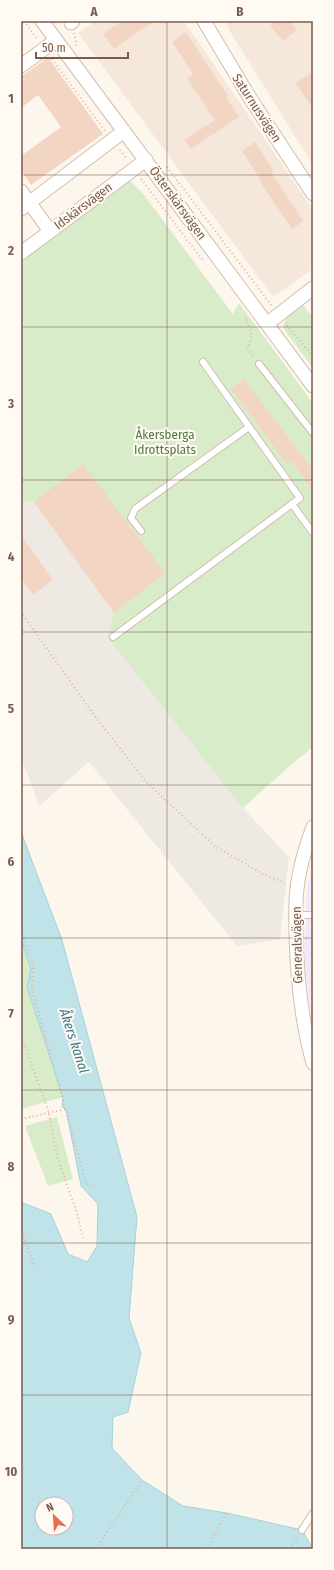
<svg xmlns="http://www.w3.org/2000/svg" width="334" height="1570" viewBox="0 0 334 1570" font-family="'Fira Sans Condensed',sans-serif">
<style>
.residential{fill:#f5e8da}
.industrial{fill:#efe9e4}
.education{fill:#f3e8fa}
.green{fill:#d8ecc9}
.water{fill:#bfe3e8;stroke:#a5d3da;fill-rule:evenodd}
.building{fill:#f3d5c3}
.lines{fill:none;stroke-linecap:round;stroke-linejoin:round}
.lane-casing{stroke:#d1beb0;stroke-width:8}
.street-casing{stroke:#d1beb0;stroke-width:15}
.path{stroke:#d9b8a5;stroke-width:2;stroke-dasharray:1 3;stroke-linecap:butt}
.lane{stroke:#fff;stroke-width:6}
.street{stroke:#fff;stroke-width:13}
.path-bridge{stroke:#d9b8a5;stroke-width:2;stroke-dasharray:1 3;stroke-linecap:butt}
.grid{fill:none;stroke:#7a5c4d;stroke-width:1;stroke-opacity:0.55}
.labels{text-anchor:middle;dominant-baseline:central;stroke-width:4;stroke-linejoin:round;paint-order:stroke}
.street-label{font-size:13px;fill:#7a5c4d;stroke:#fffaf3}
.park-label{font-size:13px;fill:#537a41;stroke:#fffaf3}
.water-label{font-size:14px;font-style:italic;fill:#437c86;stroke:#fffaf3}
.neatline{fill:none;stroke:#7a5c4d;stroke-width:1.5}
.grid-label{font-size:13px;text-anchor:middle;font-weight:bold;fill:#7a5c4d}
</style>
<rect width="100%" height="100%" fill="#fdf6ec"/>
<path class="residential" d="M96 21H184L313 210V269L273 297 78 33Z
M226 21H313V165L229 30Z"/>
<path class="industrial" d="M21 500 34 502 114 613 243 808 289 857 280 939 237 946 89 762 39 806 21 756Z"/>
<path class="education" d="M313 865V1029L308 992 304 948 307 888Z"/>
<path class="green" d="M126 177 144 195 233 314 239 303 313 403V747L293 763 243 808 108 638 114 613 34 502 21 500V256Z
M301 302 313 318V368L285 331 283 325 290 312Z
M21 939 31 970 27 987 63 1097 21 1109Z
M57 1117 73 1179 48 1186 25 1126Z"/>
<path class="water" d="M21 832 62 940 137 1217 129 1318 141 1353 128 1412 113 1417 112 1448 142 1480 183 1506 227 1513 302 1530 313 1549H21V1202L51 1214 68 1254 87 1262 97 1246 98 1204 81 1186 66 1109 62 1107 63 1097 27 987 31 970 21 939ZM42 1504H66V1528H42Z"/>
<path class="building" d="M122 21H154L114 49 103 34Z
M276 21H289L297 30 283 41 270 26Z
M186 32 228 96 226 97 239 117 191 149 184 140 215 120 187 78 193 74 172 42Z
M48 57 103 134 31 185 21 170V156L61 127 38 95 21 108V77Z
M313 72V108L295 83Z
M255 142 273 170 271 172 303 221 292 229 259 180 260 179 242 151Z
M244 379 313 470V491L291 461 287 464 231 389Z
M83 464 165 573 114 613 34 502Z
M21 535 53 580 33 595 21 578Z"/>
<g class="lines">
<defs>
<path id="lane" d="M259 364 313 433
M292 504 313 533
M141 531 131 518 135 509 249 427
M113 637 300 498 203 362
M296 915H313
M302 1530 313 1513"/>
<path id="street" d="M42 21 313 386
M204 21 250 98 313 194
M71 23 73 21
M21 66 56 40
M21 191 50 231
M21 209 124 131
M21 253 146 160
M268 323 313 288
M313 827C306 846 299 868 297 889 295 903 296 919 296 934 297 979 301 1020 313 1063"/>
</defs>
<use href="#lane" class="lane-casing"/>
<use href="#street" class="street-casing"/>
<path class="path" d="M24 21 37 39
M74 33 77 47
M52 59 105 131
M120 150 127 159
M167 167 272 306
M141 179 204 262
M246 318 252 334 248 349 254 357
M287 325 313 357
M21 612 94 715 146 782 216 847 263 874 285 883
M21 930 33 965 32 989 86 1184 95 1187
M21 1035 49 1113 57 1156 77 1213 83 1238
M21 1229 35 1269
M96 1549 142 1480
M206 1549 227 1513
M290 1549 297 1537"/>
<use href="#lane" class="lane"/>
<use href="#street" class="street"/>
<path class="path-bridge" d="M21 1119 66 1109"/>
</g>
<path class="grid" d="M167 21V1549M21 175H313M21 327H313M21 480H313M21 632H313M21 785H313M21 938H313M21 1090H313M21 1243H313M21 1395H313"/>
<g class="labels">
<g class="street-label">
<text transform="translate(257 108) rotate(57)">Saturnusvägen</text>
<text transform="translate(178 203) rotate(54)">Österskärsvägen</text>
<text transform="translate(83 206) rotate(-37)">Idskärsvägen</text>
<text transform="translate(297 945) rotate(-91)">Generalsvägen</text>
</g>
<g class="park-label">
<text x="165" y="434">Åkersberga<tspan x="165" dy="15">Idrottsplats</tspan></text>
</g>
<g class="water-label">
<text transform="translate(74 1041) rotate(72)">Åkers kanal</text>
</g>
</g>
<rect width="334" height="1570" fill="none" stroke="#fffaf3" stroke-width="44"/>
<g transform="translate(54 1516) rotate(335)"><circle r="19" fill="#fffaf3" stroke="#cabbb1"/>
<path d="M0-3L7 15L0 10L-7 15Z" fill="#e76f51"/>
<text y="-6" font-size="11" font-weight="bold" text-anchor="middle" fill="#7a5c4d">N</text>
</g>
<path d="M36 52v6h92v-6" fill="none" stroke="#7a5c4d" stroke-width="2"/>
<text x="42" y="52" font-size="12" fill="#7a5c4d" stroke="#fffaf3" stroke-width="3" paint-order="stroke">50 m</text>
<rect x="22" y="22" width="290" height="1526" class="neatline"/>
<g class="grid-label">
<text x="94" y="16">A</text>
<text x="240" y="16">B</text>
<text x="11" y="103">1</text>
<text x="11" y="255">2</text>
<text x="11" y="408">3</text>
<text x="11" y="561">4</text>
<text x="11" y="713">5</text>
<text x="11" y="866">6</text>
<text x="11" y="1018">7</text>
<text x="11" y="1171">8</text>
<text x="11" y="1324">9</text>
<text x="11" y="1476">10</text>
</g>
</svg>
